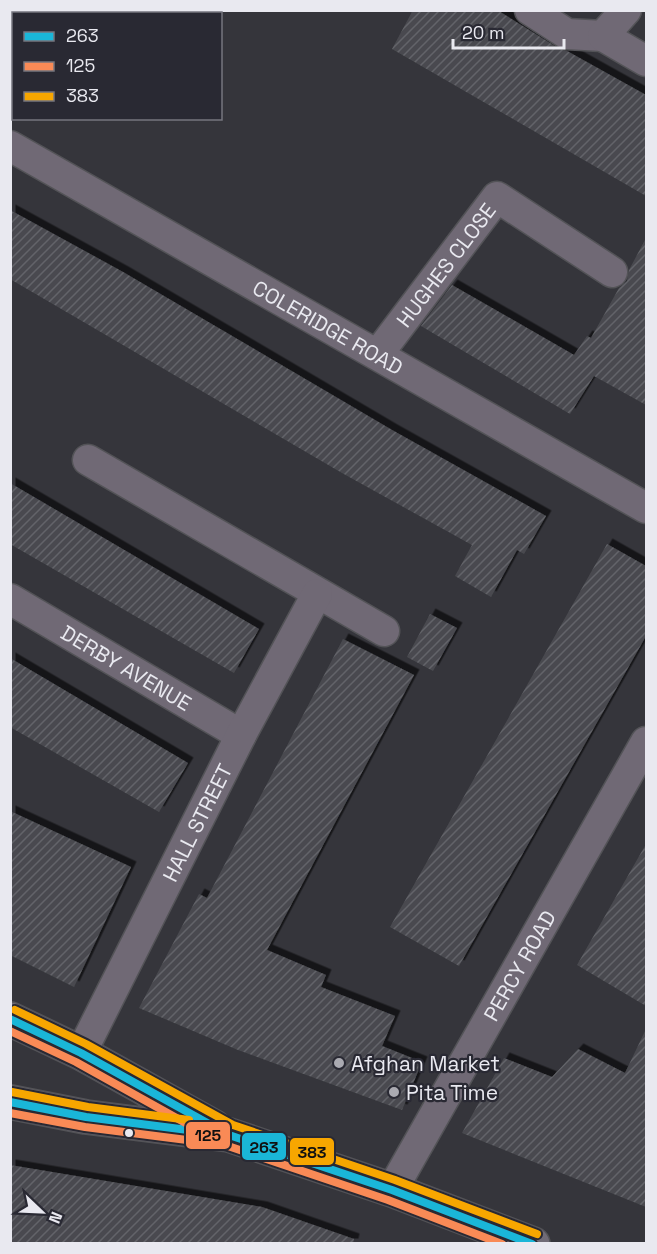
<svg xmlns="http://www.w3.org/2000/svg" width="657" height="1254" viewBox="0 0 657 1254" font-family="'Space Grotesk',sans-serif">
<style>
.building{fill:url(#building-hatch);filter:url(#shadow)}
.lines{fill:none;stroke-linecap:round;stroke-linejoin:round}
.minor-casing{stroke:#535357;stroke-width:33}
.primary-casing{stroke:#535357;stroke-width:36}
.minor{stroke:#706975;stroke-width:30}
.primary{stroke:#706b76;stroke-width:33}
.bus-1-casing{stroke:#292933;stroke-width:12}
.bus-2-casing{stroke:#292933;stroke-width:12}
.bus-3-casing{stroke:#292933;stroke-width:12}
.bus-1{stroke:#1ab6d8;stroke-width:8}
.bus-2{stroke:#f98a56;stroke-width:8}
.bus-3{stroke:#f7a600;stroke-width:8}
.poi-dot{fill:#aaaab1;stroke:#292933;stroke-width:2}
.bus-dot{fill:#e9e9f0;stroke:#292933;stroke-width:2}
.labels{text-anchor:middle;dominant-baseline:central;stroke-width:4.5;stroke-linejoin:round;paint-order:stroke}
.street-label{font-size:21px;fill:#e9e9f0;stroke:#292933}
.poi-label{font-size:21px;fill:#e9e9f0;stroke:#292933;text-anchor:start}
.line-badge{stroke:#292933;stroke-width:2}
.pale-badge-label{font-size:16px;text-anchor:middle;font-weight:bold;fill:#111}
</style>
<defs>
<pattern id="building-hatch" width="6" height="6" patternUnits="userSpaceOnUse" patternTransform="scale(1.5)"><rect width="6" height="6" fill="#494a4f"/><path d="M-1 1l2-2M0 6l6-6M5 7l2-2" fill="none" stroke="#636469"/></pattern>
<filter id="shadow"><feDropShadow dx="5.5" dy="-5.5" stdDeviation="0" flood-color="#0009"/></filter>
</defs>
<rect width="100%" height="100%" fill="#35353b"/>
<path class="building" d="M413 10H497L558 48 567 51 646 95V196L392 49Z
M10 210 123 272 392 430 546 516 524 554 517 550 491 597 455 576 472 545 342 473 10 279Z
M646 238V405L594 376 570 414 421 326 452 285 574 355 587 336 591 338 619 288 627 281 629 270Z
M10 483 259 629 234 673 10 544Z
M607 544 646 566V636L459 966 390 927Z
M430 614 457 628 433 671 407 657Z
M343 639 414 675 267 950 326 975 321 987 395 1016 382 1046 422 1062 402 1110 238 1050 139 1008 199 894 207 898Z
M10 658 188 763 159 812 10 727Z
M10 811 131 867 74 987 10 955Z
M646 844V1006L577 965Z
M646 1029V1207L462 1133 504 1058 552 1077 578 1049 625 1073Z
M10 1165 262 1207 354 1239 353 1244H10Z"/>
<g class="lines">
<defs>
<g id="minor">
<path d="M530 10 567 34 603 36"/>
<path d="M626 10 603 36 646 61"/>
<path id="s1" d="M10 146 646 508"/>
<path id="s2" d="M378 354 497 197 612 272"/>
<path d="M88 460 384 631"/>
<path id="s3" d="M10 599 241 735"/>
<path id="s4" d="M81 1053 241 735 317 594"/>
<path id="s5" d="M392 1190 646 742"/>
</g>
<path id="primary" d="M10 1019 81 1053 214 1127
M10 1102 86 1117 229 1135 392 1190 533 1244"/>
</defs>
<use href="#minor" class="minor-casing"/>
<use href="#primary" class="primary-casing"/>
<use href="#minor" class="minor"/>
<use href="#primary" class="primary"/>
<defs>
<path id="bus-1" d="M10 1019 81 1053 229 1135 392 1190 532 1244
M10 1102 86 1117 188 1130"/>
<path id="bus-2" d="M10 1031 76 1062 225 1145 388 1200 502 1244
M10 1113 85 1127 187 1140"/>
<path id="bus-3" d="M15 1010 86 1044 233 1125 395 1180 537 1234
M12 1092 88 1107 189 1120"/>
</defs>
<use href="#bus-1" class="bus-1-casing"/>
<use href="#bus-2" class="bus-2-casing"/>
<use href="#bus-3" class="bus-3-casing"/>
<use href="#bus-1" class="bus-1"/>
<use href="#bus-2" class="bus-2"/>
<use href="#bus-3" class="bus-3"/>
</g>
<g class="poi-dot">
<circle cx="339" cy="1063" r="6"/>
<circle cx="394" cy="1092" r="6"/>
</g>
<circle class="bus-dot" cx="129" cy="1133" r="5"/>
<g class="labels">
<g class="street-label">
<text stroke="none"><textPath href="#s2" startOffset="112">HUGHES CLOSE</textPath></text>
<text stroke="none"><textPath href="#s1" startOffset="366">COLERIDGE ROAD</textPath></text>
<text stroke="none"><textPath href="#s3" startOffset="135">DERBY AVENUE</textPath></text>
<text stroke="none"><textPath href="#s4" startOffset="258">HALL STREET</textPath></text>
<text stroke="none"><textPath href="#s5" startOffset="258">PERCY ROAD</textPath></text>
</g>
<g class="poi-label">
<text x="351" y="1063">Afghan Market</text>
<text x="406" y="1092">Pita Time</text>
</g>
</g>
<g class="line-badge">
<rect x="185" y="1121" width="46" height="29" rx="6" fill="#f98a56"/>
<rect x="241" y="1132" width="46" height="29" rx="6" fill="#1ab6d8"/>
<rect x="289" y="1137" width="46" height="29" rx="6" fill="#f7a600"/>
</g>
<g class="pale-badge-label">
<text x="208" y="1141">125</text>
<text x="264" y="1153">263</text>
<text x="312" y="1158">383</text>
</g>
<rect width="657" height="1254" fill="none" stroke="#e9e9f0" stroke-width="24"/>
<rect x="12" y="12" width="210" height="108" fill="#292933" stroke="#76767f" stroke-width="1.5"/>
<rect x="24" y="32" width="30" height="9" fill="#1ab6d8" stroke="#76767f" stroke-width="1.5"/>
<text x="66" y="42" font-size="18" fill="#e9e9f0">263</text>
<rect x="24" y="62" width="30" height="9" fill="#f98a56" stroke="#76767f" stroke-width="1.5"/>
<text x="66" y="72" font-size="18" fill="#e9e9f0">125</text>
<rect x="24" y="92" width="30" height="9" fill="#f7a600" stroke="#76767f" stroke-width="1.5"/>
<text x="66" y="102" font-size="18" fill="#e9e9f0">383</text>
<g transform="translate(42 1212) rotate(113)" stroke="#292933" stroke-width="4.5" paint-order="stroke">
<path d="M0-4.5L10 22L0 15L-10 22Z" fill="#e9e9f0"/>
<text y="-9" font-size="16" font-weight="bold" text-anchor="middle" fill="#e9e9f0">N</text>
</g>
<path d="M453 39v9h111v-9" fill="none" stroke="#e9e9f0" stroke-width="3"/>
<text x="462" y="39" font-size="18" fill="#e9e9f0" stroke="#292933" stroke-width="4.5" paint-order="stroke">20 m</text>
</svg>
